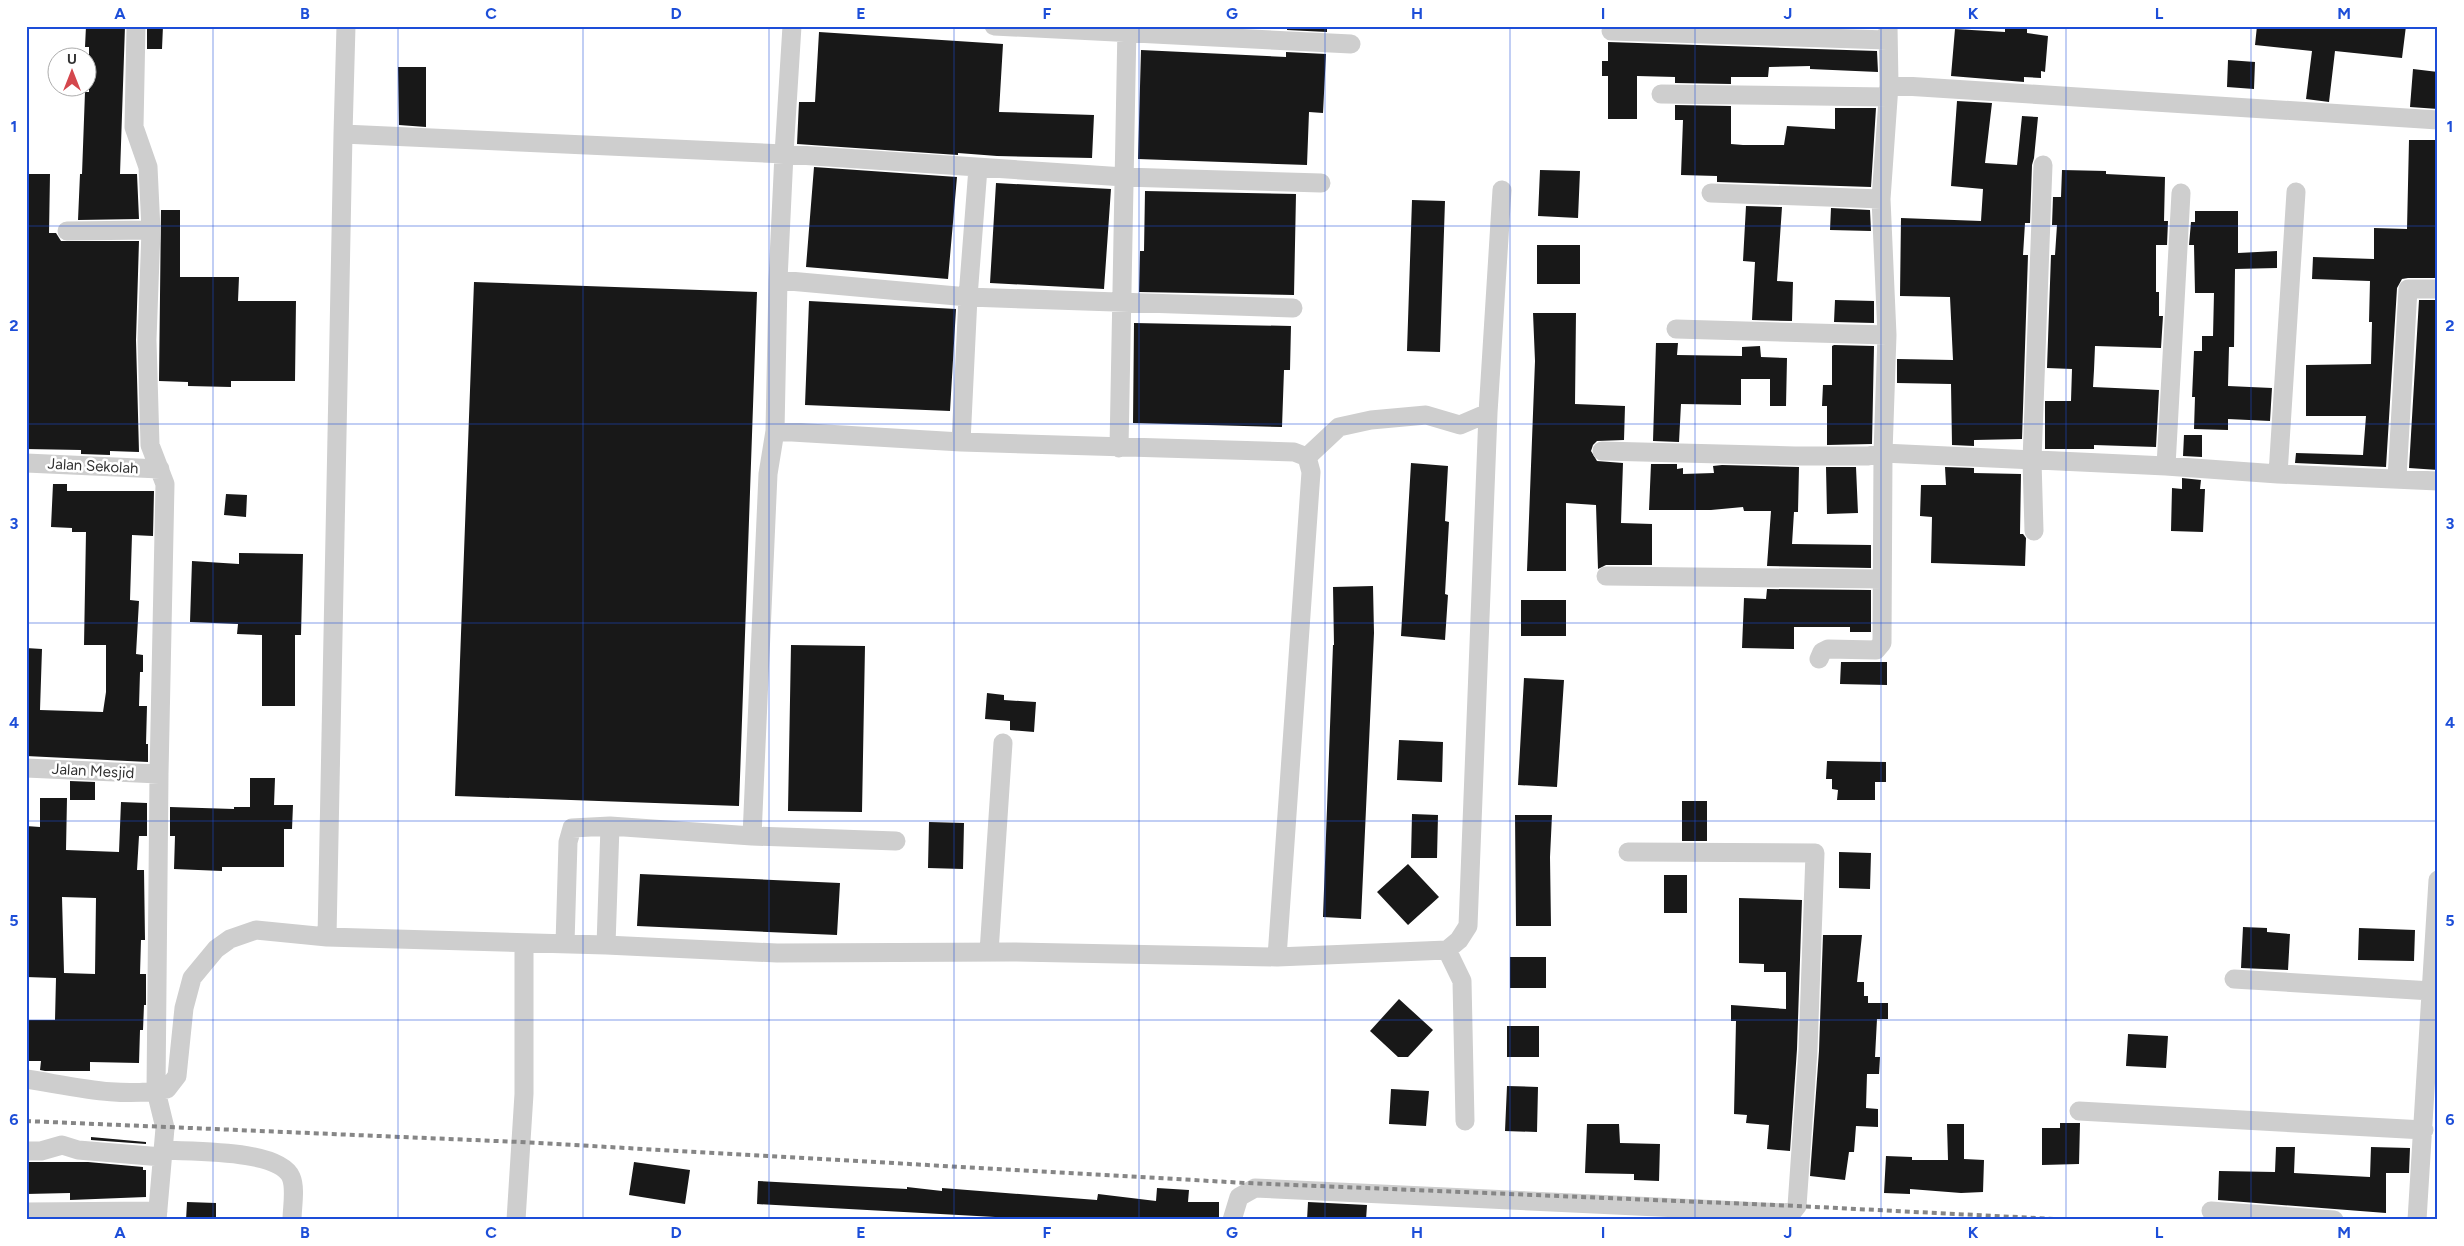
<svg xmlns="http://www.w3.org/2000/svg" width="2464" height="1246" viewBox="0 0 2464 1246" font-family="Figtree,sans-serif">
<style>
.building{fill:#181818;fill-rule:evenodd}
.lines{fill:none;stroke-linecap:round;stroke-linejoin:round}
.minor{stroke:#cecece;stroke-width:19}
.rail{stroke:#868686;stroke-width:4;stroke-dasharray:5 4;stroke-linecap:butt}
.grid{fill:none;stroke:#1d4ed8;stroke-width:1;stroke-opacity:0.55}
.labels{text-anchor:middle;dominant-baseline:central;stroke-width:5;stroke-linejoin:round;paint-order:stroke}
.street-label{font-size:15px;fill:#313131;stroke:#fff}
.neatline{fill:none;stroke:#1d4ed8;stroke-width:2}
.grid-label{font-size:16px;text-anchor:middle;font-weight:bold;fill:#1d4ed8}
</style>
<rect width="100%" height="100%" fill="#fff"/>
<path class="building" d="M86 26H125L120 174H137L139 219 78 220 80 174H82L85 92H89V47H85Z
M147 26H163L162 49H147Z
M1287 26H1327V32L1287 30Z
M2005 26 2027 27V33L2048 36 2045 72 2041 71V78L2024 77V82L1951 76 1955 29 2005 32Z
M2257 26H2406L2402 58 2335 51 2329 102 2306 99 2312 51 2255 45Z
M819 32 1003 44 999 112 1094 115 1092 158 997 156 958 153V155L797 144 799 102H815Z
M1608 42 1877 51 1878 72 1810 69V66L1769 67 1768 77H1731V84L1675 83V77L1637 76V119H1608V76H1602V61H1608Z
M1141 50 1286 57V52L1326 54 1323 113 1309 112 1307 165 1138 159Z
M2228 60 2255 62 2254 89 2227 87Z
M398 67H426V127L399 125Z
M2413 69 2438 72V109L2410 107Z
M1957 101 1992 103 1985 163 2017 165 2022 116 2038 117 2034 158 2032 165 2030 223H2025L2023 255H2028L2022 439 1974 440V446L1952 445 1951 384 1897 383V359L1953 360 1950 297 1900 296 1901 218 1981 221 1983 189 1951 186Z
M1675 105 1731 106V144L1743 145H1784L1787 126 1835 129V108H1876L1871 187 1717 182V176L1681 175 1683 120H1675Z
M2409 140H2438V278H2408L2402 279 2397 288 2386 467 2295 463 2296 453 2363 455 2366 416H2306V365L2371 364 2372 322H2369L2370 281 2312 279 2313 257 2374 259V228L2407 229Z
M814 167 957 177 948 279 806 267Z
M1540 170 1580 171 1578 218 1538 216Z
M2062 170 2106 171V174L2165 177 2164 221H2168L2167 245H2156V292H2159V316H2163L2161 348 2095 346 2094 370 2093 387 2159 390 2156 447 2094 445V449H2045V401H2071L2072 369 2047 368 2051 255H2055L2057 225H2052L2053 197H2061Z
M26 174H50L49 233H56L61 241H139L136 340 139 452 110 451V455L81 454V450L26 449Z
M996 183 1111 189 1104 289 990 283Z
M1145 191 1296 194 1294 295 1139 292 1140 251H1144Z
M1412 200 1445 201 1440 352 1407 351Z
M1746 206 1782 207 1777 281 1793 282 1792 321 1752 320 1755 262 1743 261Z
M1831 208 1870 210 1871 231 1830 230Z
M161 210H180V277H239L238 301H296L295 381H231V387L188 386V382L159 381Z
M2195 211H2238V253L2277 251V268L2235 269 2234 347H2229L2228 386 2272 388 2270 421 2228 419V430L2194 429 2195 397H2192L2194 351H2202V336H2213L2214 293H2195L2194 245H2189L2191 222H2195Z
M1537 245H1580V284H1537Z
M474 282 757 292 739 806 455 796Z
M1835 300 1874 301V323L1834 322Z
M2419 300H2438V470L2409 468Z
M809 301 956 309 950 411 805 405Z
M1533 313H1576L1575 404 1625 406 1624 440 1597 441 1593 445 1591 451 1597 461 1623 463 1621 523 1652 524V565H1606L1598 569 1596 505 1566 503V571H1527L1535 361Z
M1134 323 1291 326 1290 370H1284L1282 427 1133 423Z
M1656 343H1678L1677 355 1742 356V347L1760 346 1761 357 1787 358 1786 406H1770V379H1741V405L1681 404 1679 442 1653 441Z
M1834 345 1874 346 1872 444 1827 445V406H1822L1823 385H1832V346Z
M2184 435H2202V457L2183 456Z
M1411 463 1448 466 1445 521 1449 522 1445 594 1448 595 1445 640 1401 636Z
M1651 464H1677V469L1683 468V474L1714 473 1713 466 1722 465 1799 467 1798 512H1794L1792 544 1871 545V568L1767 566 1771 511H1744L1743 507 1711 510H1649Z
M1826 467H1856L1858 513 1827 514Z
M1945 467 1974 468V473L2021 474 2020 534H2023L2026 538 2025 566 1931 563 1932 517 1920 516 1921 485H1946Z
M2182 478 2201 480 2200 489H2205L2203 532 2171 531 2172 488 2182 489Z
M53 484H67V491H154L153 536 132 535 130 600 139 601 136 654 143 655V672H140L139 706H147L146 744H148V762L26 756V648L42 649 40 710 103 712 106 692V645H84L86 532H72V528L51 527Z
M226 494 247 495 246 517 224 515Z
M239 553 303 554 301 635H295V706H262V635L237 634 238 624 190 622 192 561 239 564Z
M1373 586 1374 633 1361 919 1323 917 1333 645H1334L1333 587Z
M1767 589 1871 590V632H1850V627H1794V649L1742 648 1744 598 1766 599Z
M1521 600H1566V636H1521Z
M791 645 865 646 862 812 788 811Z
M1841 662H1887V685L1840 684Z
M1524 678 1564 680 1557 787 1518 785Z
M987 693 1004 695V700L1036 702 1034 732 1010 730V721L985 719Z
M1399 740 1443 742 1442 782 1397 780Z
M1827 761 1886 762V782H1875V800H1837L1838 790 1832 789V779H1826Z
M250 778H275L274 805H293L292 829H284V867H222V871L174 869 175 836H170V807L234 809V807H250Z
M70 781 95 782V800H70Z
M40 798H67L66 850 119 852 121 802 147 803V836H139L137 870H144L145 940H141L140 974H146V1005H144L143 1030H140L139 1063 90 1062V1071H45L40 1070 41 1061H26V1020H55L56 978 26 977V826L40 827ZM62 897 96 898 95 974 64 973Z
M1682 801H1707V841H1682Z
M1412 814 1438 815 1437 858H1411Z
M1515 815H1552L1550 857 1551 926H1516Z
M929 822 964 823 963 869 928 868Z
M1839 852 1871 853 1870 889 1839 888Z
M1408 864 1439 897 1408 925 1377 892Z
M640 874 840 883 837 935 637 926Z
M1664 875H1687V913H1664Z
M1739 898 1802 900 1797 1049 1790 1151 1767 1149 1769 1125 1746 1123 1747 1115 1734 1114 1736 1021H1731V1005L1786 1009V972H1764V964L1739 963Z
M2243 927 2267 928V932L2290 934 2288 970 2241 968Z
M2359 928 2415 930 2414 961 2358 960Z
M1823 935H1862L1857 982H1864V996H1868V1003H1888V1019H1877L1875 1057H1880L1879 1074H1867L1866 1108 1878 1109V1127L1856 1126 1854 1152H1849L1845 1180 1810 1176 1819 1051Z
M1510 957H1546V988H1510Z
M1399 999 1433 1030 1408 1057H1398L1370 1031Z
M1507 1026H1539V1057H1507Z
M2128 1034 2168 1036 2166 1068 2126 1066Z
M1507 1086 1538 1087 1537 1132 1505 1131Z
M1391 1089 1429 1091 1426 1126 1389 1124Z
M2060 1123H2080L2079 1164 2042 1165V1128H2060Z
M1587 1124H1619L1620 1143 1660 1144 1659 1181 1634 1180V1174L1585 1173Z
M1947 1124H1964V1159L1984 1160 1983 1192 1961 1193 1910 1189V1194L1884 1193 1886 1156 1912 1157V1160H1948Z
M91 1137 146 1142V1144L91 1140Z
M2276 1147H2295L2294 1173 2370 1177 2371 1147 2410 1148 2409 1173H2386V1213L2218 1200 2219 1171 2275 1172Z
M26 1162H88L143 1167V1170H146V1197L70 1200V1193L26 1194Z
M634 1162 690 1170 685 1204 629 1195Z
M758 1181 907 1189V1187L942 1191V1188L1097 1200 1098 1194 1156 1201 1157 1188 1189 1190 1188 1202H1219V1220H1142L1115 1217 1114 1220 1076 1218V1220H1050L757 1204Z
M187 1202 216 1203V1220H186Z
M1308 1202 1367 1205 1366 1220H1307Z"/>
<g class="lines">
<path class="minor" d="M136 26 134 127 148 167 151 230 147 340 150 445 165 484 159 774 156 1091 165 1128 157 1220
M994 26 1351 44
M1611 31 1887 40
M1889 85 2438 120
M1661 94 1888 97
M343 134 346 26
M1711 193 1881 199
M67 231 151 230
M778 280 968 297 1293 308
M1676 329 1887 335
M961 442 968 297 978 168
M1119 448 1127 26
M1602 451 1795 456H1868L1883 453 2166 466 2278 474 2438 481
M1307 457 1339 427 1371 420 1426 415 1460 425 1488 413
M26 463 160 469
M2166 466 2181 193
M2278 474 2296 192
M2397 478 2408 289H2438
M2034 531 2032 460 2043 165
M1606 576 1882 579
M1819 659 1822 652 1828 649 1876 650 1882 643 1883 453 1887 335 1881 199 1889 85 1888 26
M26 768 159 774
M752 836 896 841
M327 937 343 134 784 154 792 26
M565 944 568 842 572 828 610 826 752 836 768 474 775 431 778 280 784 154 1124 177 1321 183
M606 945 610 826
M1447 950 1462 981 1465 1121
M989 952 1003 743
M1277 957 1447 950 1459 940 1468 926 1488 413 1502 190
M2234 979 2432 991
M26 1079C72 1086 121 1099 167 1089L177 1076 184 1008 192 978 216 949 230 939 256 930 327 937 606 945 777 953 1013 952 1277 957 1311 472 1307 457 1294 452 961 442 775 431
M2079 1111 2424 1130
M163 1150C191 1152 279 1149 291 1177 296 1188 292 1208 292 1220
M26 1151H41L62 1145 78 1150 162 1157
M2211 1211 2334 1220
M26 1212 158 1211
M516 1220 524 1094V944
M1232 1220 1239 1197 1255 1188 1784 1213 1793 1211 1797 1206 1808 1050 1815 853 1628 852
M2417 1220 2438 880"/>
<path class="rail" d="M26 1121 520 1142 1246 1183 1797 1206 2075 1220"/>
</g>
<path class="grid" d="M213 26V1220M398 26V1220M583 26V1220M769 26V1220M954 26V1220M1139 26V1220M1325 26V1220M1510 26V1220M1695 26V1220M1881 26V1220M2066 26V1220M2251 26V1220M26 226H2438M26 424H2438M26 623H2438M26 821H2438M26 1020H2438"/>
<g class="labels">
<g class="street-label">
<text transform="translate(93 466) rotate(3)">Jalan Sekolah</text>
<text transform="translate(93 771) rotate(3)">Jalan Mesjid</text>
</g>
</g>
<rect width="2464" height="1246" fill="none" stroke="#ffffff" stroke-width="55"/>
<g transform="translate(72 72)"><circle r="24" fill="#ffffff" stroke="#adadad"/>
<path d="M0-4L9 19L0 12L-9 19Z" fill="#d4474d"/>
<text y="-8" font-size="14" font-weight="bold" text-anchor="middle" fill="#313131">U</text>
</g>
<rect x="28" y="28" width="2408" height="1190" class="neatline"/>
<g class="grid-label">
<text x="120" y="19">A</text>
<text x="305" y="19">B</text>
<text x="491" y="19">C</text>
<text x="676" y="19">D</text>
<text x="861" y="19">E</text>
<text x="1047" y="19">F</text>
<text x="1232" y="19">G</text>
<text x="1417" y="19">H</text>
<text x="1603" y="19">I</text>
<text x="1788" y="19">J</text>
<text x="1973" y="19">K</text>
<text x="2159" y="19">L</text>
<text x="2344" y="19">M</text>
<text x="14" y="132">1</text>
<text x="2450" y="132">1</text>
<text x="14" y="331">2</text>
<text x="2450" y="331">2</text>
<text x="14" y="529">3</text>
<text x="2450" y="529">3</text>
<text x="14" y="728">4</text>
<text x="2450" y="728">4</text>
<text x="14" y="926">5</text>
<text x="2450" y="926">5</text>
<text x="14" y="1125">6</text>
<text x="2450" y="1125">6</text>
<text x="120" y="1238">A</text>
<text x="305" y="1238">B</text>
<text x="491" y="1238">C</text>
<text x="676" y="1238">D</text>
<text x="861" y="1238">E</text>
<text x="1047" y="1238">F</text>
<text x="1232" y="1238">G</text>
<text x="1417" y="1238">H</text>
<text x="1603" y="1238">I</text>
<text x="1788" y="1238">J</text>
<text x="1973" y="1238">K</text>
<text x="2159" y="1238">L</text>
<text x="2344" y="1238">M</text>
</g>
</svg>
